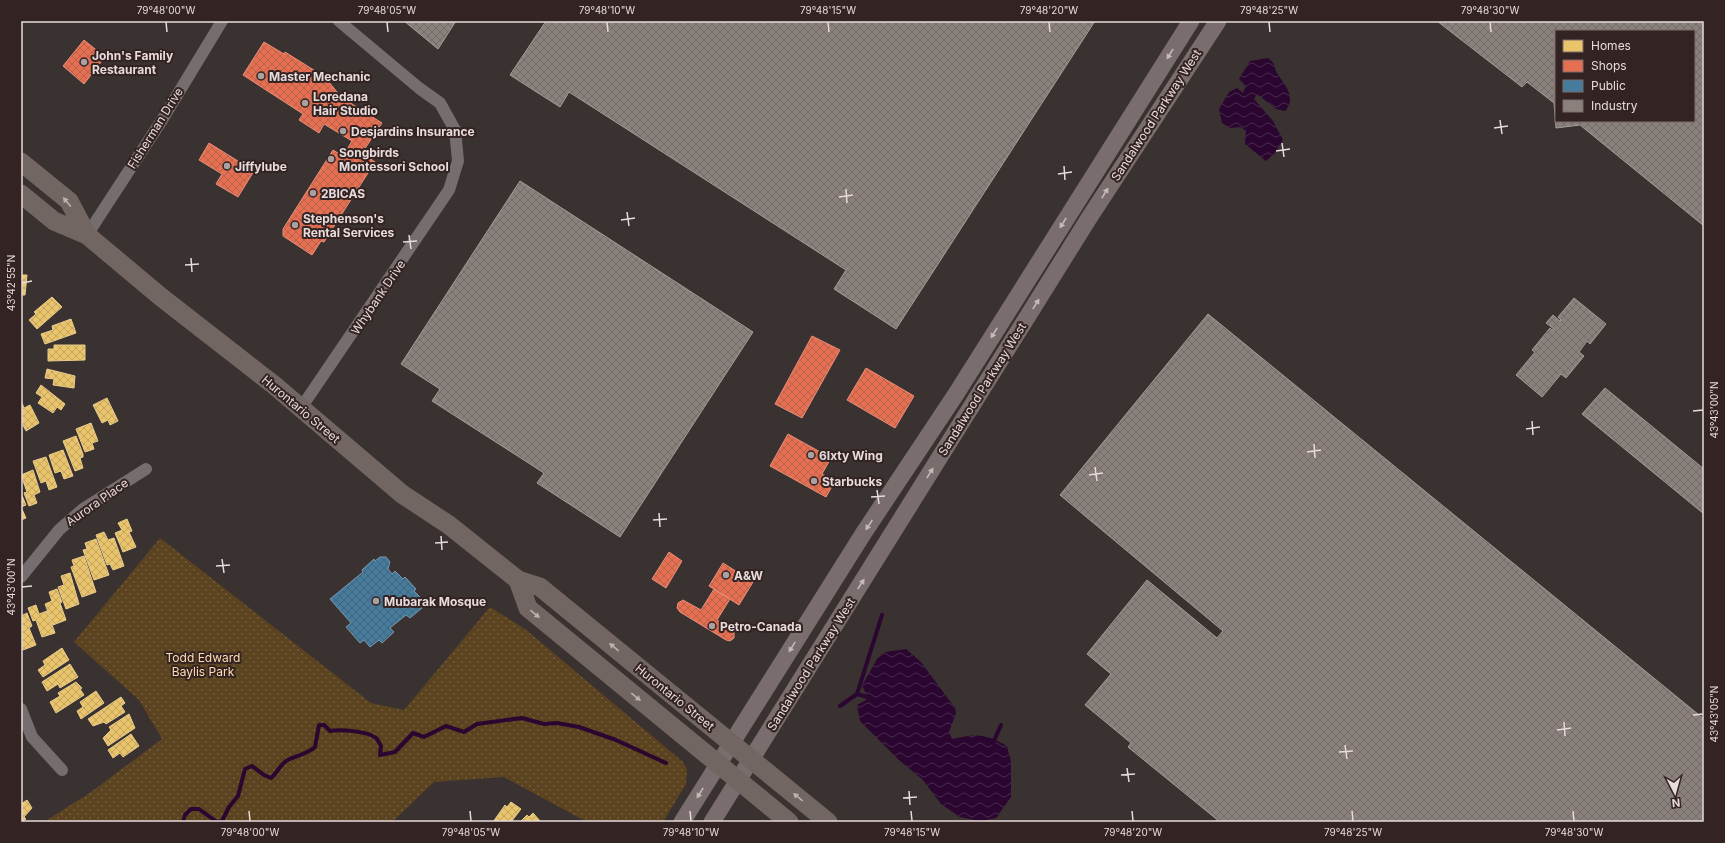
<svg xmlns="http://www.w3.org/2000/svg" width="1725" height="843" viewBox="0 0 1725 843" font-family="Inter,sans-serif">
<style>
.park{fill:url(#park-dots)}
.water{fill:url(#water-waves)}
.homes{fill:url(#homes-cross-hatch);stroke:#e8cb8c}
.shops{fill:url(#shops-cross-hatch);stroke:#e78f7a}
.public{fill:url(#public-cross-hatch);stroke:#7698b0}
.industry{fill:url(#industry-cross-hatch);stroke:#a69c98;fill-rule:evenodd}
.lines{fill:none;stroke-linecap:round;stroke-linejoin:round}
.stream{stroke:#2a0630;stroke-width:4}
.street{stroke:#766e6e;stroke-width:12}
.secondary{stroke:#796e6d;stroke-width:17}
.primary{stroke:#726663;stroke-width:19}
.oneway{fill:#c6baba}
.oneway2{fill:#beb2b1}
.ticks{fill:none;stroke:#e7dbdb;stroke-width:1.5}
.poi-dot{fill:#aaa0a0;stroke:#342323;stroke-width:1.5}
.labels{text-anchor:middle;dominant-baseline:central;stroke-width:4;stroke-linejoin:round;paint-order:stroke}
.poi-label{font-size:12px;font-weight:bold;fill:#e7dbdb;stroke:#342323;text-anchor:start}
.street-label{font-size:12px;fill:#e7dbdb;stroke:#342323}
.park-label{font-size:12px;fill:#fedcac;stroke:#342323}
.neatline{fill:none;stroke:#e7dbdb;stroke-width:1.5}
.ticks-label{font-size:10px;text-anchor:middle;fill:#e7dbdb}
</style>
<defs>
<pattern id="park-dots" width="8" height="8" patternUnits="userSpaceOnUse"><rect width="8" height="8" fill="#5b4320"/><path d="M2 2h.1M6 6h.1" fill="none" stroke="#735e40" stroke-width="1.8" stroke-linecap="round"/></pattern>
<pattern id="water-waves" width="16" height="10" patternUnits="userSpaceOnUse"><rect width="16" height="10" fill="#2a0630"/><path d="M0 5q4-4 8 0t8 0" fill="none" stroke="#492a4d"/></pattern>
<pattern id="homes-cross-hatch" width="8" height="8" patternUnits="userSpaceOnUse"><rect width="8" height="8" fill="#e9c46a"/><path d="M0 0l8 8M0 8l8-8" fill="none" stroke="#c0a460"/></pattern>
<pattern id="shops-cross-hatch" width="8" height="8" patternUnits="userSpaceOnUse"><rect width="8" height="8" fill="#e76f51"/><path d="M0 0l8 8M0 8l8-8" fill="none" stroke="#b6624c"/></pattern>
<pattern id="public-cross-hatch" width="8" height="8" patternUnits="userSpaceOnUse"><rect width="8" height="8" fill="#457b9d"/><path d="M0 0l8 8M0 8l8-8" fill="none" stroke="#456479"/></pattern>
<pattern id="industry-cross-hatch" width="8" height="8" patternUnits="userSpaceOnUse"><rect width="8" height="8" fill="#8a817c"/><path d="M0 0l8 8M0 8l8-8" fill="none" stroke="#726b68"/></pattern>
</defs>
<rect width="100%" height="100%" fill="#3a3131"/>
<path class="park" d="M160 538 371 703 404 710 490 607 525 629 683 762 687 769 686 784 663 822H587L504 777 434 782 392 822H44L91 792 162 739 139 700 74 642Z"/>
<path class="water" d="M1268 58C1276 64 1273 66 1277 73 1285 86 1297 97 1285 111L1276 109 1257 94 1254 99 1273 121 1283 140 1275 153 1266 161 1245 144 1246 131 1241 127 1230 128 1222 123 1219 109 1229 92 1237 88 1243 93 1246 86 1239 79 1250 61Z
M906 649 921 662 955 708 956 713 949 732 952 739C977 734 984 733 1007 746L1011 762V797L996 818 980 821 960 817 941 804 923 780 899 760 860 721 857 705 866 700 867 695 862 686 877 659 885 652Z"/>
<path class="homes" d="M21 275H27L25 295H21Z
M52 297 62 307 37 329 29 320 36 314 34 312Z
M71 319 76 333 45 344 41 334 53 330 52 326Z
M54 345H85V360L48 361V349H54Z
M47 369 75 376 74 388 53 385 54 379 45 378Z
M41 385 65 404 61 410 57 407 53 413 38 403 42 397 36 393Z
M107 398 118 421 110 425 108 420 102 423 93 405Z
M22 403 24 408 30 405 39 423 26 431 21 421Z
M91 423 98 441 92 443 94 449 85 452 76 429Z
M76 436 83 454V457L80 458 83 468 75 471 63 441Z
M63 450 73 476 64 479 61 471 55 473 49 455Z
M46 457 57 487 49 490 46 481 41 483 33 461Z
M33 470 40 492 34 495 37 503 29 506 24 493 27 492 21 475Z
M21 493 26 505 21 507 26 518 21 520Z
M127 519 132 531 129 532 136 547 123 552 115 533 122 530 118 523Z
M104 532 108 540 114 538 124 566 113 570 110 564 107 565 96 535Z
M96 539 109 575 94 580 83 550 87 549 85 543Z
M84 556 96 592 82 597 71 567 74 566 72 560Z
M70 573 79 604 66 609 58 587 64 585 61 576Z
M57 589 62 602 60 603 66 620 53 625 45 604 52 601 49 592Z
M36 605 39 614 47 611 55 633 42 637 36 620 33 621 28 608Z
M27 613 32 626 29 628 36 645 23 650 21 644V616Z
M62 648 69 660 43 677 38 670 45 665 43 661Z
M70 664 78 677 60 688 58 684 47 691 42 682Z
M76 682 82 688 80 689 84 695 56 713 50 702 60 696 58 693Z
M96 691 104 703 81 719 77 711 83 707 80 702Z
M121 697 125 703 121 706 125 712 106 724 104 722 93 726 88 719Z
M129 714 135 728 108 746 103 738 111 730 109 727Z
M131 734 139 746 123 757 120 753 113 758 108 750Z
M27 800 32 808 24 817 26 819 21 822V804Z
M511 802 521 809 511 822H493L505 805 507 807Z
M533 813 541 822H520L527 815 529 817Z"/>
<path class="shops" d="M84 40 105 57 84 84 63 66Z
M264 42 284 54 285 52 325 77 341 97 382 123 362 153 375 162 324 242 321 241 312 255 283 236V229L333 150 343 156 352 141 324 124 319 133 299 120 303 114 243 75Z
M209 143 254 171 238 197 216 184 222 174 199 160Z
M812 336 840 350 802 418 775 404Z
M866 368 914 396 895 428 847 400Z
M788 434 831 458 822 474 835 481 826 497 770 466Z
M669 552 682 561 666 588 652 579Z
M723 563 753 582 739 605 709 586Z
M714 589 730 599 717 620 734 631V638L730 641 726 640 680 612 677 608 678 603 683 600 701 610Z"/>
<path class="public" d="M380 557H386L390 562 388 569 392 574 395 571 403 579 405 577 416 589 414 591 422 599 418 603 422 608 410 618 406 615 390 628 394 632 382 643 379 640 370 647 364 640 360 643 346 627 351 623 330 599 363 572 362 570 374 559 375 561Z"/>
<path class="industry" d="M404 21H456L438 49Z
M546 21H1095L896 329 834 289 846 270 569 92 560 107 510 75Z
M1437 21H1704V226L1580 125 1556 128 1554 103 1527 82 1522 87ZM1556 31H1694V121H1556Z
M520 181 753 332 620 537 537 483 544 473 432 401 440 389 401 364Z
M1574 298 1606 324 1590 344 1587 341 1579 352 1584 356 1566 378 1561 374 1542 397 1516 375 1535 352 1532 350 1550 328 1552 330 1554 329 1546 323 1553 315 1560 321 1561 320 1558 317Z
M1208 314 1704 719V822H1220L1128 747 1131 743 1085 705 1111 674 1087 654 1147 580 1217 638 1223 631 1060 495Z
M1605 388 1704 469V514L1582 414Z"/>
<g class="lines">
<path class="stream" d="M857 694 882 615
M840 706 857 694 871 698
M993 743 1001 725
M183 822 185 815 191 809H199L217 822
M217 822 222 821 229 807 238 796 245 769 252 766 264 775 271 778C277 773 280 765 286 761 296 755 306 755 315 747L319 725H324L330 731C340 729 367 731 376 738 378 740 380 744 381 746L380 755 395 752 413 733 424 737 446 726 464 732 477 724 522 718 544 724 557 723 579 727 616 740 666 763"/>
<path class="street" d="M87 235 162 120 222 21
M301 408 449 190 458 161 455 130 440 103 419 88 339 21
M21 577 59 530 83 509 146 469
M21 709 32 737 62 770"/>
<path class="secondary" d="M682 822 863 534 956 394 1191 21
M712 822 1089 218 1218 21"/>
<path class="primary" d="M21 162 69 201 87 235
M21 194 54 221 87 235 161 297 274 385 402 494 449 525 518 580 540 587 828 822
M518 580 528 608 789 822"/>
</g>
<defs><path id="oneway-solid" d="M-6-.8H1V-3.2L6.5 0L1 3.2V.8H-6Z"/></defs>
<g class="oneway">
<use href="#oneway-solid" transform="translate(1170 54) rotate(122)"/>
<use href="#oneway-solid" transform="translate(1105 193) rotate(-58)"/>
<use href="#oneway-solid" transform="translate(1063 223) rotate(122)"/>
<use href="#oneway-solid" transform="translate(1036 304) rotate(-58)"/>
<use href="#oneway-solid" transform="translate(994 333) rotate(122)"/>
<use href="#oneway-solid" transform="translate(930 473) rotate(-58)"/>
<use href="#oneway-solid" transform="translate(869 525) rotate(124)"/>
<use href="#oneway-solid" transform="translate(861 584) rotate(-57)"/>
<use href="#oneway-solid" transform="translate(792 647) rotate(122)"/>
<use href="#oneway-solid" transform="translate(700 793) rotate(122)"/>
</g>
<g class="oneway2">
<use href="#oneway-solid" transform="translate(67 202) rotate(-130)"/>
<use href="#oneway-solid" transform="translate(535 614) rotate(39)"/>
<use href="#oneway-solid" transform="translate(614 647) rotate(-141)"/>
<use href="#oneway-solid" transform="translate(636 697) rotate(39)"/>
<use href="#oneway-solid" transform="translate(798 797) rotate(-141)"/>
</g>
<path class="ticks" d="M166 22 167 32M387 22 388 32M607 22 608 32M828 22 829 32M1049 22 1050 32M1269 22 1270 32M1490 22 1491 32M1500 120 1502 134M1494 128 1508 126M1282 143 1284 157M1276 151 1290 149M1064 166 1065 180M1058 174 1072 172M846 189 847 203M839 197 853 195M627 212 629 226M621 220 635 218M409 235 411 249M403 242 417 241M191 258 192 272M185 265 199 264M22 283 32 281M1693 411 1703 410M1532 421 1533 435M1526 429 1540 427M1314 444 1315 458M1307 452 1321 450M1095 467 1097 481M1089 475 1103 473M877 490 879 504M871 497 885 496M659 513 660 527M653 520 667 519M441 536 442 550M435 543 448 542M222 559 224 573M216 566 230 565M22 587 32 586M1693 715 1703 714M1564 722 1565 736M1557 730 1571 728M1345 745 1347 759M1339 752 1353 751M1127 768 1129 782M1121 775 1135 774M909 791 910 805M903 798 917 797M249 811 250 821M470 811 471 821M690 811 691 821M911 811 912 821M1132 811 1133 821M1352 811 1353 821M1573 811 1574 821"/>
<g class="poi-dot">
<circle cx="84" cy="62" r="4"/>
<circle cx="261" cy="76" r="4"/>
<circle cx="305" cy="103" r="4"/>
<circle cx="343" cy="131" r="4"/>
<circle cx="331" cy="159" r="4"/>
<circle cx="227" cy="166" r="4"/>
<circle cx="313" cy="193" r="4"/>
<circle cx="295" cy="225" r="4"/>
<circle cx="811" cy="455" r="4"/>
<circle cx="814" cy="481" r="4"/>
<circle cx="726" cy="575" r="4"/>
<circle cx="376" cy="601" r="4"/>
<circle cx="712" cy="626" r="4"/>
</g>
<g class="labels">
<g class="poi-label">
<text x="92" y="55">John's Family<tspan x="92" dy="14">Restaurant</tspan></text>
<text x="269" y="76">Master Mechanic</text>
<text x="313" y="96">Loredana<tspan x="313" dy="14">Hair Studio</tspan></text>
<text x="351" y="131">Desjardins Insurance</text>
<text x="339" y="152">Songbirds<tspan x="339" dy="14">Montessori School</tspan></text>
<text x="235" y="166">Jiffylube</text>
<text x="321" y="193">2BICAS</text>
<text x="303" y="218">Stephenson's<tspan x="303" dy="14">Rental Services</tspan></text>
<text x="819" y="455">6Ixty Wing</text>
<text x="822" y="481">Starbucks</text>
<text x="734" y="575">A&amp;W</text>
<text x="384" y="601">Mubarak Mosque</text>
<text x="720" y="626">Petro-Canada</text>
</g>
<g class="street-label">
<text transform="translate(1156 115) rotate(-57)">Sandalwood Parkway West</text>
<text transform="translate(155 128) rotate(-58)">Fisherman Drive</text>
<text transform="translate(378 297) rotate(-56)">Whybank Drive</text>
<text transform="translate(982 389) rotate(-58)">Sandalwood Parkway West</text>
<text transform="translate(301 409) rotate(40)">Hurontario Street</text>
<text transform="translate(97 502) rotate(-35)">Aurora Place</text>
<text transform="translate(811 664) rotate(-58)">Sandalwood Parkway West</text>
<text transform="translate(675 697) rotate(39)">Hurontario Street</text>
</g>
<g class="park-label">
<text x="203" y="657">Todd Edward<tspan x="203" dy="14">Baylis Park</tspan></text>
</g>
</g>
<rect width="1725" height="843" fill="none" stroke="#342323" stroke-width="44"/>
<rect x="1555" y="30" width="140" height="92" fill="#342323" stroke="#7c6d6d"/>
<rect x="1563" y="40" width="20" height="12" fill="#e9c46a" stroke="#7c6d6d"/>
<text x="1591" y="50" font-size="12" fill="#e7dbdb">Homes</text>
<rect x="1563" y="60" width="20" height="12" fill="#e76f51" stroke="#7c6d6d"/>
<text x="1591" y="70" font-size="12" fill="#e7dbdb">Shops</text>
<rect x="1563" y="80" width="20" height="12" fill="#457b9d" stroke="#7c6d6d"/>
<text x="1591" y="90" font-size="12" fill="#e7dbdb">Public</text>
<rect x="1563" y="100" width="20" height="12" fill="#8a817c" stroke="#7c6d6d"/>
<text x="1591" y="110" font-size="12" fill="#e7dbdb">Industry</text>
<g transform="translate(1675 793) rotate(174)" stroke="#342323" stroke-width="3" paint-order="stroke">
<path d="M0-3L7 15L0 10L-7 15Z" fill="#e7dbdb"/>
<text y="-6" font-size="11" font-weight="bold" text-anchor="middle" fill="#e7dbdb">N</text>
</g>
<rect x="22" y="22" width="1681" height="799" class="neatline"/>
<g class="ticks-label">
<text x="166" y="14">79°48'00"W</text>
<text x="387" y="14">79°48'05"W</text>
<text x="607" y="14">79°48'10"W</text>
<text x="828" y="14">79°48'15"W</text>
<text x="1049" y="14">79°48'20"W</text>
<text x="1269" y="14">79°48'25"W</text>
<text x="1490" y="14">79°48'30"W</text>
<text transform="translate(11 283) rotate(-90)" y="4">43°42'55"N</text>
<text transform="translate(1714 410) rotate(-90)" y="4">43°43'00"N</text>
<text transform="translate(11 587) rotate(-90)" y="4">43°43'00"N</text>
<text transform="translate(1714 714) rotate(-90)" y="4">43°43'05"N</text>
<text x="250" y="836">79°48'00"W</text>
<text x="471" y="836">79°48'05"W</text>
<text x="691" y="836">79°48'10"W</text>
<text x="912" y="836">79°48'15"W</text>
<text x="1133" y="836">79°48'20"W</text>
<text x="1353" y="836">79°48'25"W</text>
<text x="1574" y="836">79°48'30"W</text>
</g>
</svg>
